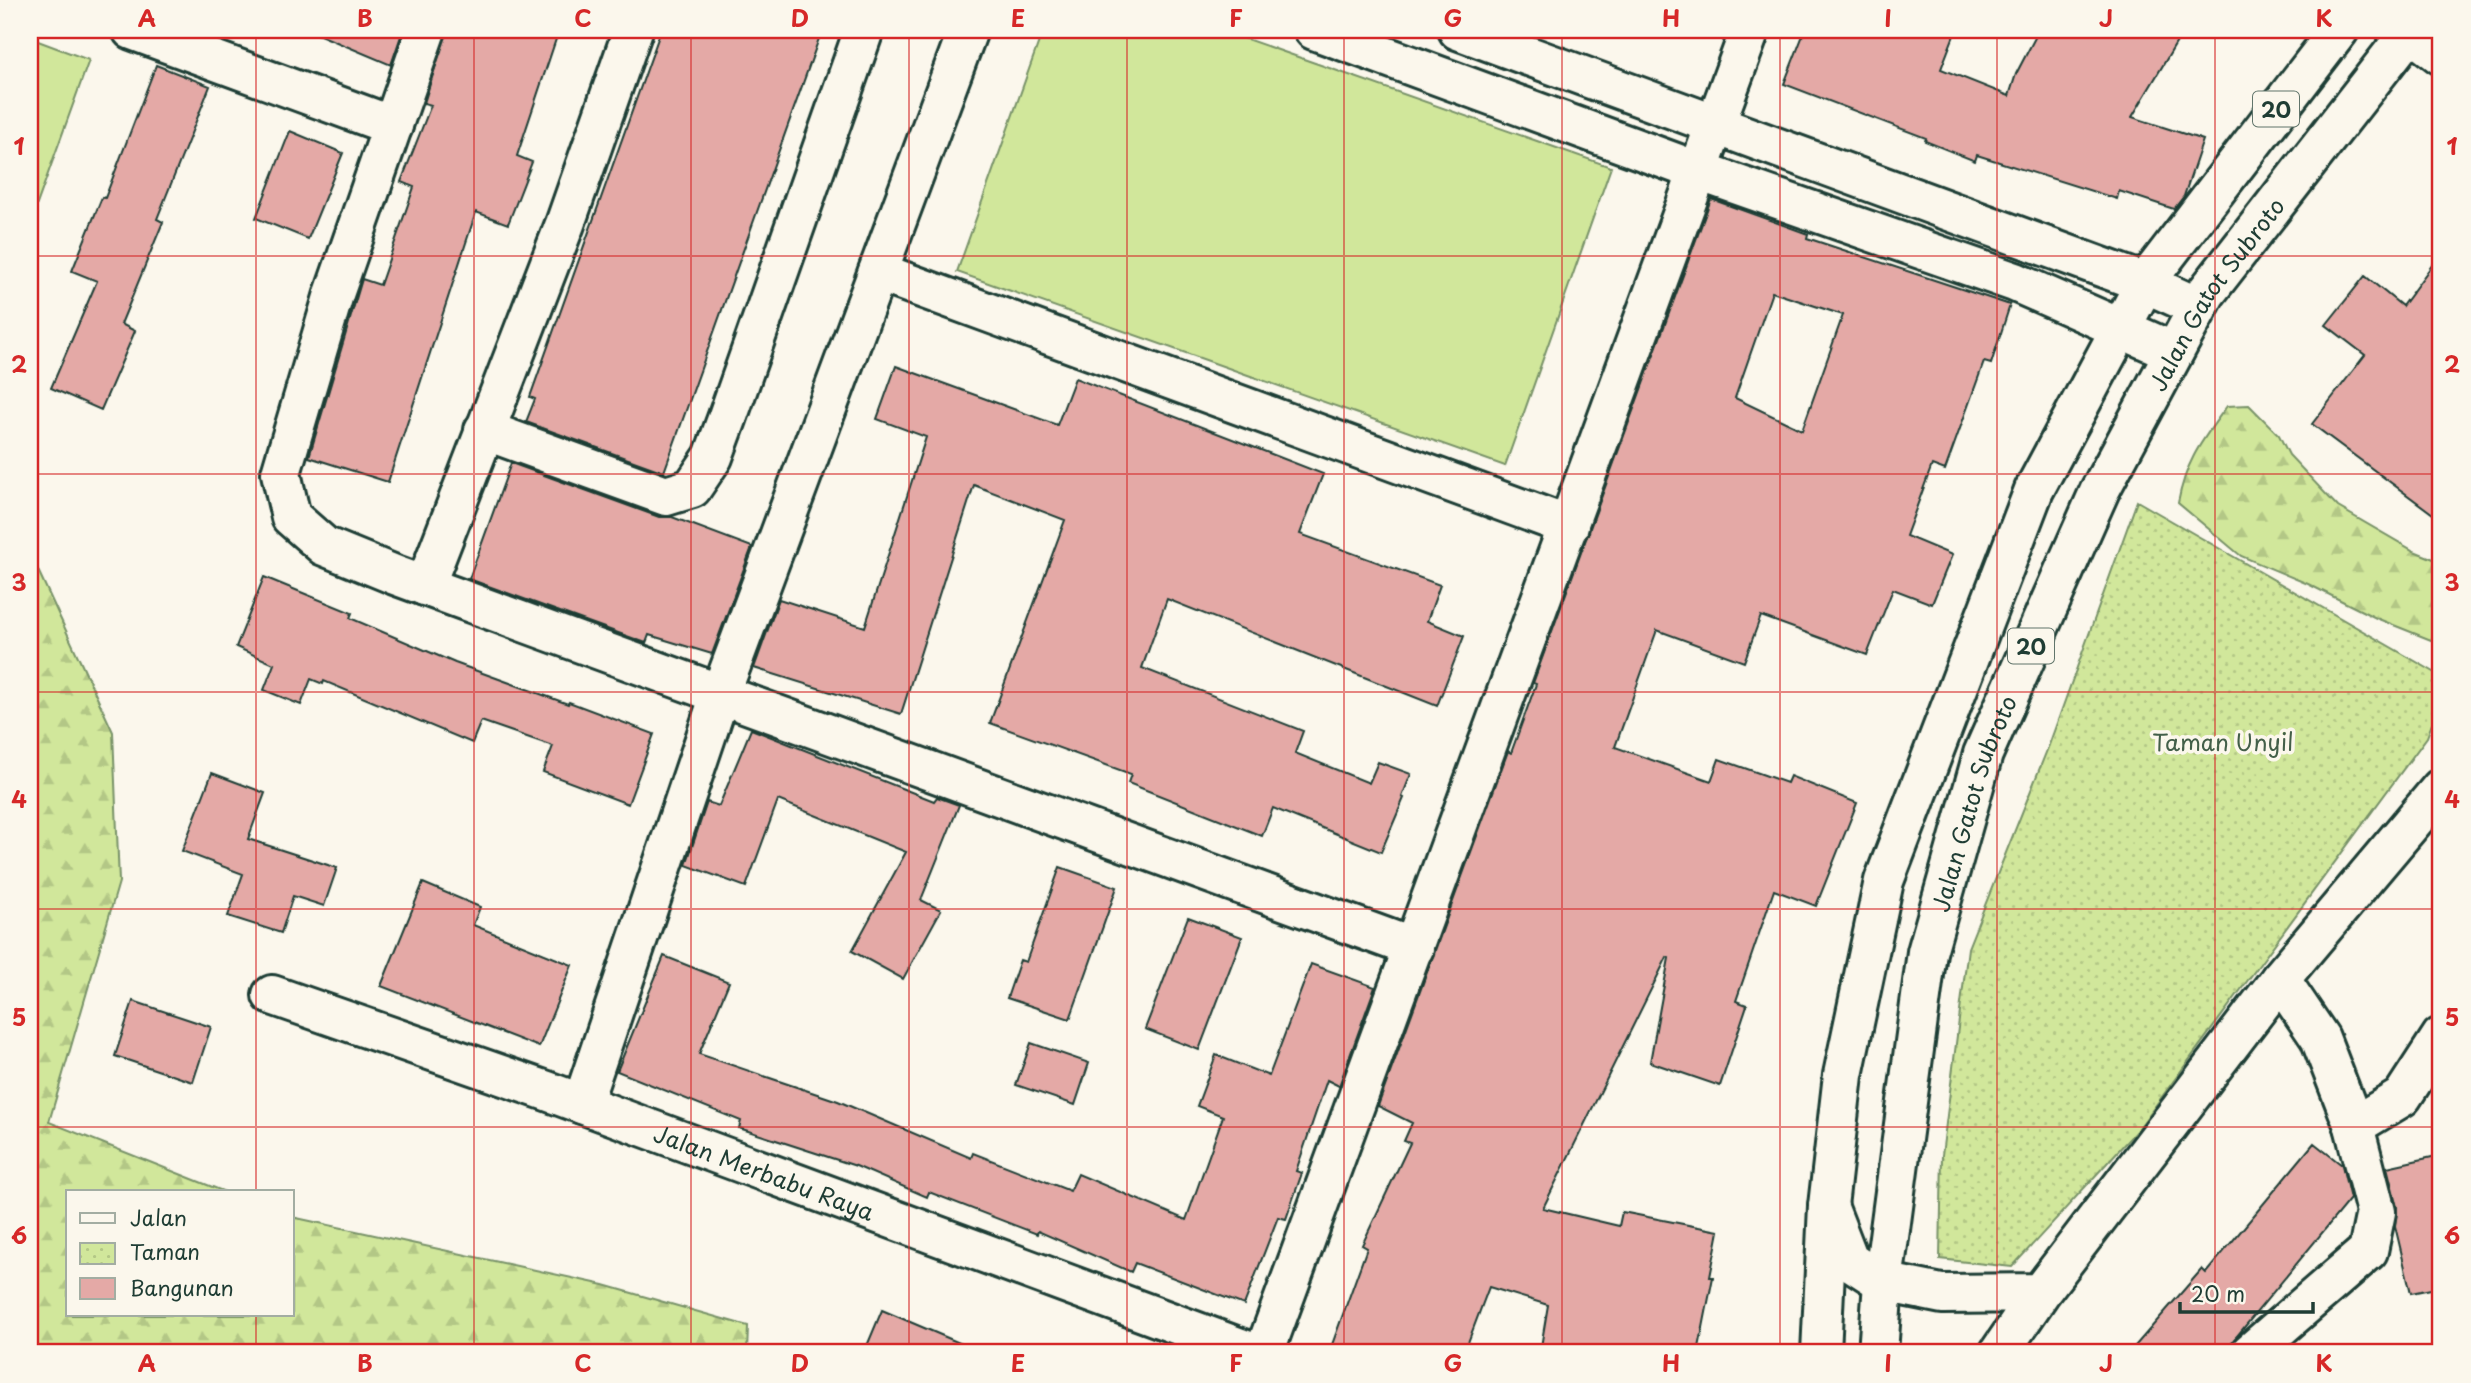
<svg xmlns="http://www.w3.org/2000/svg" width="2471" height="1383" viewBox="0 0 2471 1383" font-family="'Playpen Sans',sans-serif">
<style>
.grass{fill:#d1e79b;stroke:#789268;stroke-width:2}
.forest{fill:url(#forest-firs);stroke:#789268;stroke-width:2}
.park{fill:url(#park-dots);stroke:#789268;stroke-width:2}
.building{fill:#e4a9a6;stroke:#1f3d34;stroke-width:2;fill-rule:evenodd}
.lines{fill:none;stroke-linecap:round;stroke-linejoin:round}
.minor-casing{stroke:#1f3d34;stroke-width:44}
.major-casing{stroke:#1f3d34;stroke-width:44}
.highway-casing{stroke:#1f3d34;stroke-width:44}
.minor{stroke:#fbf7ec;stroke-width:38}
.major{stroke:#fbf7ec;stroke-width:38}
.highway{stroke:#fbf7ec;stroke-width:38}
.grid{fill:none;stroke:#d62828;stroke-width:2;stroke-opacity:0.55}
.labels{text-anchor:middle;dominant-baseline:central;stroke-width:7;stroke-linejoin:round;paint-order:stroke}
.shield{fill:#fbf7ec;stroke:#61756b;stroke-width:2}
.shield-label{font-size:21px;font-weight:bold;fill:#1f3d34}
.street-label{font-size:23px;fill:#1f3d34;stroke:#fbf7ec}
.park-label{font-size:23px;fill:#435f49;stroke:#fbf7ec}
.neatline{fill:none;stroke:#d62828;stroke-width:2.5}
.grid-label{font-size:23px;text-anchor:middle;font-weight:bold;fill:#d62828}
</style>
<defs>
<pattern id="forest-firs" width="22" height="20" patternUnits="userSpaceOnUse" patternTransform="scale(1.75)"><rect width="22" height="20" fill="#d1e79b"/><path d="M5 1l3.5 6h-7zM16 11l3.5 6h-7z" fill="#b3c786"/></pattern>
<pattern id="park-dots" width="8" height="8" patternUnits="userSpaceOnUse" patternTransform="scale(1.75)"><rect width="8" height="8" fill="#d1e79b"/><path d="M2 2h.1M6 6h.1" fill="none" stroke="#b3c786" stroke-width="1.8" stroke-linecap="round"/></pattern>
</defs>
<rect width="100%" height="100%" fill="#fbf7ec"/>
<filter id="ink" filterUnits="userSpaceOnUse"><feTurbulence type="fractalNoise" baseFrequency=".0143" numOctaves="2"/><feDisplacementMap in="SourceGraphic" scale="14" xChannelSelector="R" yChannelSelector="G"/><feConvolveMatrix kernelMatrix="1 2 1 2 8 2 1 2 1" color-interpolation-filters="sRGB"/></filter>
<g filter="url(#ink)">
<path class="grass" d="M1043 30H1221L1611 167 1505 466 957 272Z
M30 38 89 60 32 218 30 217Z"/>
<path class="forest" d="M2249 405 2279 435 2289 455 2338 507 2414 551 2441 562V644L2376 618 2308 584 2241 556 2178 503C2186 460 2202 441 2227 406Z
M30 553 113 732 119 882 49 1122 225 1192H68V1315H292V1217L604 1285 748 1326 747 1353H30Z"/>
<path class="park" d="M2137 501 2441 676V700L2427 737 2139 1128 2012 1267 1940 1259 1942 1155 1968 948 2049 745Z"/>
<path class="building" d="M308 30H403L391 65Z
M447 30H559L517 156 532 162 508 224 476 212 388 482 309 457 362 279 380 285 414 187 401 182 431 105 424 103Z
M661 30H822L664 472 526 422 535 399 530 397Z
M1805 30H1956L1941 69 2009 96 2016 74 2039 30H2184L2132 117 2203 140 2184 196 2174 209 2119 191 2117 199 1977 155 1975 161 1925 141 1926 138 1784 84Z
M156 65 210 86 157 219 163 222 121 324 135 331 101 410 51 388 97 281 72 271 102 197 105 198Z
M290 131 343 153 308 239 256 218Z
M1711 199 1808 234 1807 238 2010 305 1991 364 1984 362 1945 470 1932 465 1906 536 1952 555 1932 604 1893 589 1867 655 1761 616 1744 662 1657 630 1615 747 1711 781 1719 759 1787 783 1790 776 1857 803 1816 906 1774 890 1736 1001 1747 1005 1720 1086 1650 1062 1669 958 1667 957 1543 1208 1619 1226 1622 1212 1719 1231 1710 1277H1713L1698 1353H1540L1548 1305 1489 1287 1464 1353H1329L1367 1248 1362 1245 1410 1143 1404 1141 1412 1123 1378 1106 1508 751 1511 753 1536 684 1533 683ZM1772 292 1843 315 1802 430 1735 398Z
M2441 253V520L2312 424 2365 355 2326 325 2365 276 2402 306Z
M896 366 1057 425 1075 378 1323 474 1300 534 1440 585 1427 621 1464 636 1437 706 1167 599 1142 668 1303 731 1295 753 1369 783 1378 762 1411 774 1402 797 1404 798 1381 852 1273 808 1262 836 1128 783 1131 774 990 723 1065 520 974 485 901 714 754 668 779 599 865 627 926 437 877 419Z
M511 463 659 517H672L752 547 712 654 649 635 646 643 469 579Z
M264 577 352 613 350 618 455 663 568 704 569 702 654 734 628 804 543 772 553 746 481 721 472 743 324 681 323 684 311 679 301 705 264 690 274 664 236 647Z
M751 729 934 801 937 797 959 805 921 900 941 910 903 979 852 951 906 852 778 800 746 887 686 865 707 802 719 806Z
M212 773 265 793 248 839 337 868 324 906 293 896 281 933 228 916 243 874 182 851Z
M1060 867 1117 887 1070 1019 1007 998 1020 960 1026 962Z
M423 883 480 907 473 925 572 965 539 1047 381 986Z
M1188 917 1242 937 1199 1050 1145 1029Z
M664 956 729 982 699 1054 838 1101 971 1158 973 1153 1070 1191 1078 1174 1186 1220 1223 1116 1197 1106 1216 1055 1269 1076 1311 964 1375 987 1339 1086 1327 1080 1296 1171 1302 1173 1286 1219 1278 1217 1244 1305 1135 1263 1131 1272 1038 1231 1037 1234 929 1192 927 1197 856 1166 739 1128 741 1121 617 1071Z
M133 1001 211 1027 193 1082 115 1056Z
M1031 1043 1089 1063 1075 1105 1016 1085Z
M2314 1143 2342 1165 2350 1199 2223 1353H2129L2202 1269 2206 1273Z
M2441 1155V1287L2411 1293 2395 1226 2397 1207 2387 1167Z
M882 1310 983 1353H864Z"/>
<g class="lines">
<defs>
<g id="minor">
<path d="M132 30 393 126"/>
<path d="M426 30 334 294 281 473 291 517 324 546 395 575 1414 948"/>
<path d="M1314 30 1681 165 2015 282 2174 352"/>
<path d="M1458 30 2145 283 2198 307"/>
<path d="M2408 30 2441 55"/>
<path d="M878 272 1569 526"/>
<path d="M484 430 666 496 692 488 713 457 727 419 864 30"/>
<path d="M425 586 565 224 633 30"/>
<path id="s1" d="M272 995 547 1091 1254 1353"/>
<path d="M582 1104 720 695 968 30"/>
<path d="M2354 1126 2402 1097 2441 1037"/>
<path d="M1264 1353 1750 30"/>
<path d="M2250 1353 2368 1251 2376 1212 2354 1126 2320 1038 2280 979"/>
</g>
<path id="major" d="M1828 1206 1849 1260 1883 1282 1942 1294 2040 1293
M1999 1353 2040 1293 2280 979 2441 788"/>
<g id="highway">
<path d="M1821 1353 1828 1206 1843 1075 1884 881 2034 490 2145 283 2339 30"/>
<path id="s2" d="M1878 1353 1883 1282 1927 952 1983 754 2100 490 2206 293 2411 30"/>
</g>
</defs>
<use href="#minor" class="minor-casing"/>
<use href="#major" class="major-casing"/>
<use href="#highway" class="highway-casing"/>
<use href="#minor" class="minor"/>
<use href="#major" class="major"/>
<use href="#highway" class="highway"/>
</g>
</g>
<path class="grid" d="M256 30V1192M474 30V1353M691 30V1353M909 30V1353M1127 30V1353M1344 30V1353M1562 30V1353M1780 30V1353M1997 30V1353M2215 30V1353M30 256H2441M30 474H2441M30 692H2441M30 909H2441M30 1127H2441M256 1315V1353"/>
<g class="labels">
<g class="shield">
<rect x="2253" y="91.5" width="46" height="35" rx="5"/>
<rect x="2008" y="628.5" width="46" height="35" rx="5"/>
</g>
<g class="shield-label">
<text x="2276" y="109">20</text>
<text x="2031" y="646">20</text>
</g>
<g class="street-label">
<text stroke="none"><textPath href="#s2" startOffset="1127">Jalan Gatot Subroto</textPath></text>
<text stroke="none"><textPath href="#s2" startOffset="560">Jalan Gatot Subroto</textPath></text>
<text stroke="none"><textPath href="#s1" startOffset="523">Jalan Merbabu Raya</textPath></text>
</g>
<g class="park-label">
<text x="2223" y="741">Taman Unyil</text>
</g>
</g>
<rect width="2471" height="1383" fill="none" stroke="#fbf7ec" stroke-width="77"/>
<rect x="66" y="1190" width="228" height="126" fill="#fbf7ec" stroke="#a3ada2" stroke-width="2"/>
<rect x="80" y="1213" width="35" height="10" fill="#fbf7ec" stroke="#a3ada2" stroke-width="2"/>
<text x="130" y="1226" font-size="21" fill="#1f3d34">Jalan</text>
<rect x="80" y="1243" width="35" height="21" fill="url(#park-dots)" stroke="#a3ada2" stroke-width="2"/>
<text x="130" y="1260" font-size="21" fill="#1f3d34">Taman</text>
<rect x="80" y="1278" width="35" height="21" fill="#e4a9a6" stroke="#a3ada2" stroke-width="2"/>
<text x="130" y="1296" font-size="21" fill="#1f3d34">Bangunan</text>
<path d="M2180 1302v10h133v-10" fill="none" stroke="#1f3d34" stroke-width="3.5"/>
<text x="2191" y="1302" font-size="21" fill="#1f3d34" stroke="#fbf7ec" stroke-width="5" paint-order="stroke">20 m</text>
<rect x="38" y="38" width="2394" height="1306" class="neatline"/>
<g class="grid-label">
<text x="147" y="27">A</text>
<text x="365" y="27">B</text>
<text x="583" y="27">C</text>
<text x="800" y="27">D</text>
<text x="1018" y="27">E</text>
<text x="1236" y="27">F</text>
<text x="1453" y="27">G</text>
<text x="1671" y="27">H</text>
<text x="1888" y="27">I</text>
<text x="2106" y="27">J</text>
<text x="2324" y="27">K</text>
<text x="19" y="155">1</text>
<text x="2452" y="155">1</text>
<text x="19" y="373">2</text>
<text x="2452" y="373">2</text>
<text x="19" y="591">3</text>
<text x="2452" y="591">3</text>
<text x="19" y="808">4</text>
<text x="2452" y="808">4</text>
<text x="19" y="1026">5</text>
<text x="2452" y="1026">5</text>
<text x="19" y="1244">6</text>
<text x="2452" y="1244">6</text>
<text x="147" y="1372">A</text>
<text x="365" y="1372">B</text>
<text x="583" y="1372">C</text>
<text x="800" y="1372">D</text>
<text x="1018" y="1372">E</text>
<text x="1236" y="1372">F</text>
<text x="1453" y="1372">G</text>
<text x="1671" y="1372">H</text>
<text x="1888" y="1372">I</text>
<text x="2106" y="1372">J</text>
<text x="2324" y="1372">K</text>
</g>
</svg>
